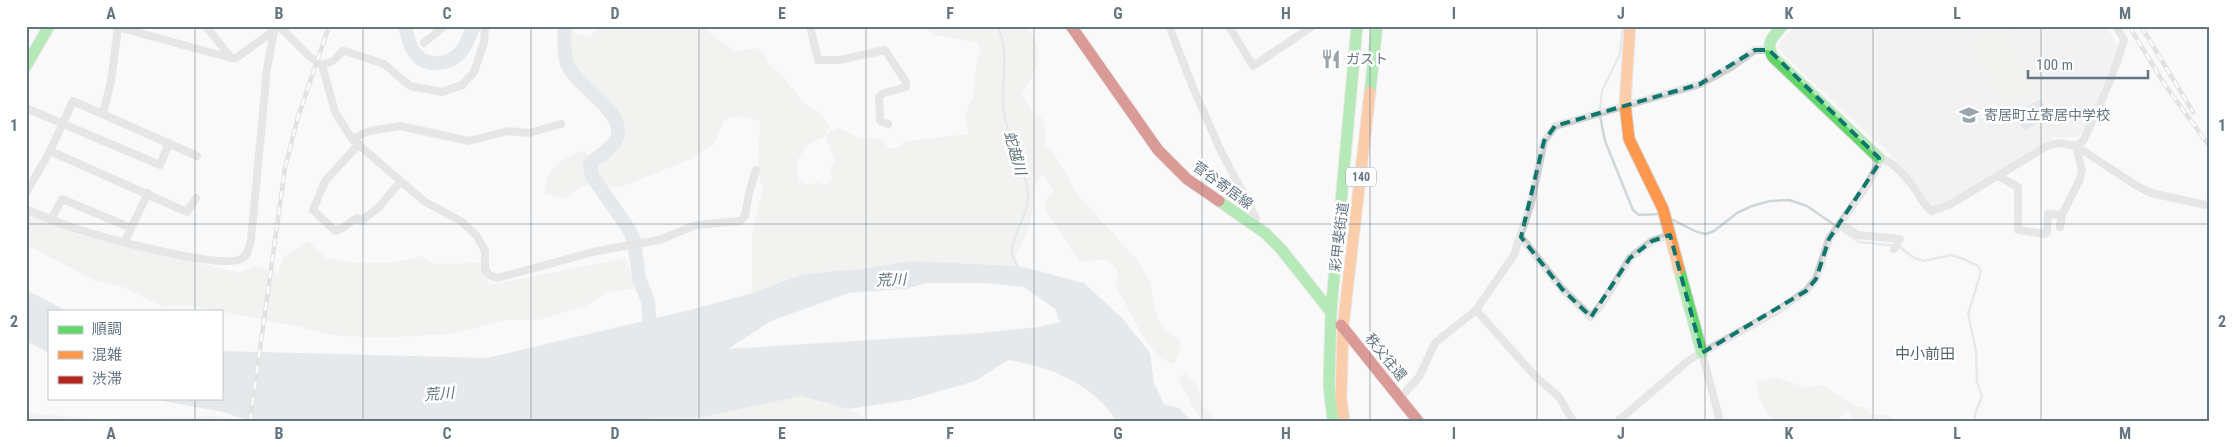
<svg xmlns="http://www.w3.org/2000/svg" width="2236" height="447" viewBox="0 0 2236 447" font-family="'Roboto Condensed','Noto Sans JP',sans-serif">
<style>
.built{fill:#e8e9e9}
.green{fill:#e8ebe6}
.water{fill:#ced6d9;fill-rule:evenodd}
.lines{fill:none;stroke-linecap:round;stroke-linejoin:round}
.stream{stroke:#ced6d9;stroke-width:2.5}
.river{stroke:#ced6d9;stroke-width:14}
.fast-casing{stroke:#d5d6d7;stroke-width:13}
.slow-casing{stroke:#d5d6d7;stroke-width:13}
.jam-casing{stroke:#d5d6d7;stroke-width:13}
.street{stroke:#cecfd0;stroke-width:8}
.fast{stroke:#63d668;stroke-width:11}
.slow{stroke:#ff974d;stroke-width:11}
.jam{stroke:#b3261e;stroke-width:11}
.rail-casing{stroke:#c3c5c6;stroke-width:4.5}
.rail{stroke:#fff;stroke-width:2.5;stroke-dasharray:8;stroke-linecap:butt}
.marked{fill:none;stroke:#0f766e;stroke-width:4;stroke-dasharray:10 6;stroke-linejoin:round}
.grid{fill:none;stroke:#657683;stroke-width:1;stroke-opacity:0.55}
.labels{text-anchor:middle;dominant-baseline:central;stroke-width:5;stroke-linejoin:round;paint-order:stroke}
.shield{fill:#fff;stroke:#939fa8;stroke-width:1}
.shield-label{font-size:12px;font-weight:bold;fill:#657683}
.poi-label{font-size:14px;fill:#657683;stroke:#fff;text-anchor:start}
.street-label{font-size:14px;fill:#657683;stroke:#fff}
.water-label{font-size:15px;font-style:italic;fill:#60757c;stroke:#fff}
.neighbourhood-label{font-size:15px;fill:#57646e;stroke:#fff}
.neatline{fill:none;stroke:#657683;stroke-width:2}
.grid-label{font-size:16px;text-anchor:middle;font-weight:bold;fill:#657683}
</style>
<rect width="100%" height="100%" fill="#f9f9f9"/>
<path class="built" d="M1796 26H2106L2119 47 2084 131 2078 137 2054 138 1947 203 1935 206 1930 205 1917 186 1885 148 1878 144 1781 52 1779 47 1781 40Z"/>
<path class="green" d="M603 26H700L735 51 756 48 764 52 769 65 782 76 804 103 820 113 829 126 824 137 807 145 797 161 799 180 806 185 819 182 823 186 832 180 830 169 835 162 826 137 829 132 839 128 860 138H881L888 148 899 147 905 141 968 134 965 115 973 96 977 60 981 49 977 43 936 35 919 26H1025C1049 53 1037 68 1022 94L1033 112C1047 117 1047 131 1044 144L1053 152 1078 195 1138 261 1151 284 1153 302 1160 322 1169 333 1181 340V347L1174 364 1158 357 1140 331 1116 286 1117 269 1107 260 1079 261 1044 207 1045 201 1053 191 1043 174C1030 188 1035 202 1031 219 1028 235 1017 250 1013 266L912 261 861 269 803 274 752 293V231L763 186C755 176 760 136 760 121L738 116 724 120 714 144 689 160 621 187 584 185 565 199 544 193C550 162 557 163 584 150L591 159 607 154 621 137C621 127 616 120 615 111L572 69 567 50V30L588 37Z
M1993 26H2005L2043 90 2005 113 1964 44Z
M26 214 77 234 239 273 255 266 278 273 283 257 308 241 326 258 348 262 391 263 422 256 433 264 479 263 489 285 626 258 635 289 606 292 586 306 538 320H505L451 334 378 338 331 335 300 327 188 305 163 307 123 287 96 281 26 245Z
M1185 373 1195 383 1204 407 1217 421H1201L1199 418 1178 379Z
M1775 377 1806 388 1822 385 1856 406 1864 407 1872 415H1886L1897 421H1854L1847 410 1837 421H1775C1764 410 1757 399 1757 382Z
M801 396 848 409 871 421H583L705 417Z
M26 413 97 419 217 416 242 421H26Z"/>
<path class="water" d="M2040 99 2050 116 2024 131 2014 114Z
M912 261 1019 266 1084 283 1123 319 1150 353 1154 383 1164 404 1179 408 1191 421H1116C1093 383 1050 367 1008 360L975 381 909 400 848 409 801 396 705 417 583 421H250L223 412 146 398H221V351L487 358 690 310 752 293 803 274 861 269ZM926 283H984L1024 287 1055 309 1060 322 1038 327 981 333 728 349 771 321 849 293 906 289Z
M26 290 67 311H49V353L26 341Z"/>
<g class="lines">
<path class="stream" d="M997 26C1012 54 999 84 1004 113 1008 142 1028 169 1028 199 1027 218 1012 234 1012 250 1011 256 1016 262 1018 268
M1600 110 1602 91 1620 54 1623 26
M1600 116 1605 141 1633 210 1639 215 1660 214
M1669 218 1697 232 1706 234 1714 231 1737 213 1752 206 1770 201 1789 200 1807 206 1859 242 1898 246 1913 257 1923 261 1951 255 1961 258 1978 266 1981 272 1968 314 1976 351 1977 382 1982 396 1975 414V421"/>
<path class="river" d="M405 26C407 35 409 45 414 52 424 67 447 66 459 54 466 47 470 35 474 26
M565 26C564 36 564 51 566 61 573 86 630 112 616 140 611 150 598 156 590 164L592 176 628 228 634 240 639 279 648 301 651 337"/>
<defs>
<path id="fast" d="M1782 26C1773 37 1765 43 1773 57L1879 158
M26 66 49 26
M1370 92 1377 26
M1219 201 1265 233 1281 249 1331 312
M1679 269 1702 353
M1333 421 1329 386 1331 312 1357 26"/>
<path id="slow" d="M1630 26 1625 104 1629 139 1663 209 1679 269
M1344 421 1341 397 1343 327 1370 92"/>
<path id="jam" d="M1071 26 1158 150 1187 179 1219 201
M1341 325 1418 421"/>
</defs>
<use href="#fast" class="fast-casing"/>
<use href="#slow" class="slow-casing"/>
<use href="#jam" class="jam-casing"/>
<path class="street" d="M114 26 231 58H236L276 29
M206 26 231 58
M279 26 310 57 322 65 335 112 352 139 425 202 461 221 477 236 485 251V269L489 275 497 278 597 251 659 240 696 225 740 221 745 216 749 193 756 170
M810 26 818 60H840L885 50 906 82V87L884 93 879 97 880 121 888 124
M1169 26 1194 90 1220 149 1256 218 1254 226
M1229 26 1253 66 1313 26
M424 43 444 26
M322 65 333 61 343 51 348 52 384 64 410 86 442 92 462 85 474 72 484 42 485 26
M26 108 160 165 169 143
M103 114 111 81 118 27
M352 139 369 131 400 126 469 141 508 131 529 133 561 124
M359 144 325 181 313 210 335 231 342 228 357 218 361 221 379 207 400 182
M2076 146 2083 141C2099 108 2114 75 2124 40L2116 26
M50 151 187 212 196 198
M1998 176 2018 187V230L2045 234 2047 232 2048 214 2062 215
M26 193 50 151 73 101 197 156
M26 209C46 218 66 226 87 232 113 240 220 269 241 259 248 256 249 247 251 240L267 69 274 31
M51 220 62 199 131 228
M1840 223 1858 235 1900 239 1894 249
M2060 227 2062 215 2080 179 2082 170 2076 146
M1521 237 1562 289 1591 317 1604 301 1630 258 1652 241 1670 235
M125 241 148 193
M1476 310 1535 376 1559 397 1573 421
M1702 353 1720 421
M1400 398 1419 377 1435 343 1476 310 1514 255 1531 203 1544 141 1555 126 1700 84 1731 67 1755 50H1769
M1618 421 1689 360 1777 311 1806 291 1816 279 1829 239 1866 187 1878 165 1879 158C1894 161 1908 179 1917 192 1921 199 1925 207 1932 211L1949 205 2047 146 2058 143 2076 146 2137 186 2151 193 2210 206"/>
<use href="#fast" class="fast"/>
<use href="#slow" class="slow"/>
<use href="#jam" class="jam"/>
<defs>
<path id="rail" d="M2129 26 2165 85 2210 147
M2141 26 2193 112
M250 421 285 168 298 117 329 26"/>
</defs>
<use href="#rail" class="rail-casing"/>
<use href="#rail" class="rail"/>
</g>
<path d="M0 0H2236V447H0ZM1755 50H1769L1879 158 1878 165 1829 239 1816 279 1806 291 1702 353 1670 235 1652 241 1630 258 1591 317 1562 289 1521 237 1544 141 1555 126 1700 84Z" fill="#f9f9f9" fill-opacity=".55" fill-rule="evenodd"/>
<path class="marked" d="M1755 50H1769L1879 158 1878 165 1829 239 1816 279 1806 291 1702 353 1670 235 1652 241 1630 258 1591 317 1562 289 1521 237 1544 141 1555 126 1700 84Z"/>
<path class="grid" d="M195 26V311M363 26V421M531 26V421M699 26V421M866 26V421M1034 26V421M1202 26V421M1370 26V421M1537 26V421M1705 26V421M1873 26V421M2041 26V421M26 224H2210M195 398V421"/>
<defs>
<symbol id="restaurant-bare" viewBox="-9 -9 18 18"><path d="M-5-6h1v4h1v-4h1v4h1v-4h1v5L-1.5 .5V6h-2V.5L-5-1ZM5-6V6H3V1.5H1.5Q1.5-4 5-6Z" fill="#99a4ac" stroke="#fff" stroke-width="2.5" paint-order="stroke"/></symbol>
<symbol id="school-bare" viewBox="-9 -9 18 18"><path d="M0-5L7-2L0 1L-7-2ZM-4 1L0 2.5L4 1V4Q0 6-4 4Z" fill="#99a4ac" stroke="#fff" stroke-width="2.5" paint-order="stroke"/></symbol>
</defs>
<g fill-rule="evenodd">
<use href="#restaurant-bare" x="1317" y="45" width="28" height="28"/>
<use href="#school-bare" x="1955" y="101" width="28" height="28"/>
</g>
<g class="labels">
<rect class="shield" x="1346" y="167.5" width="30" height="19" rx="4"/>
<g class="shield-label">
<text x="1361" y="177">140</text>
</g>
<g class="poi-label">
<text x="1346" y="59">ガスト</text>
<text x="1984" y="115">寄居町立寄居中学校</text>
</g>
<g class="street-label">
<text transform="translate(1223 185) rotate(36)">菅谷寄居線</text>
<text transform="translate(1339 237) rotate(-83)">彩甲斐街道</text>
<text transform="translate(1386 357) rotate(51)">秩父往還</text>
</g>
<g class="water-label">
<text transform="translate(1015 153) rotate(74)">蛇越川</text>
<text transform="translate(891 280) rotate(-2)">荒川</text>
<text transform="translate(439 394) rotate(-5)">荒川</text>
</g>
<g class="neighbourhood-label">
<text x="1925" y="354">中小前田</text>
</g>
</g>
<rect width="2236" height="447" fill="none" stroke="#ffffff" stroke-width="55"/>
<rect x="48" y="310" width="175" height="90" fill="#ffffff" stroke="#c1c8cd"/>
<rect x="58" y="326" width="25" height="8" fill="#63d668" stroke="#c1c8cd"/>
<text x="92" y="334" font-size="15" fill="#657683">順調</text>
<rect x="58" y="351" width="25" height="8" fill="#ff974d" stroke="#c1c8cd"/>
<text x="92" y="360" font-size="15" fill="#657683">混雑</text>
<rect x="58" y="376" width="25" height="8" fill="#b3261e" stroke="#c1c8cd"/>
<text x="92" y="384" font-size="15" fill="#657683">渋滞</text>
<path d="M2028 70v8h120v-8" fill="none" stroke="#657683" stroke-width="2.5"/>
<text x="2036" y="70" font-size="15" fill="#657683" stroke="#ffffff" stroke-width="4" paint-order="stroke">100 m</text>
<rect x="28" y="28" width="2180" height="392" class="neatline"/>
<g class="grid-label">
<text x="111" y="19">A</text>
<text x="279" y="19">B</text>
<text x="447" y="19">C</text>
<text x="615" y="19">D</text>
<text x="782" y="19">E</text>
<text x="950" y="19">F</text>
<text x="1118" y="19">G</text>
<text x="1286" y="19">H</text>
<text x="1454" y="19">I</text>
<text x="1621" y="19">J</text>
<text x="1789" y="19">K</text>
<text x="1957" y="19">L</text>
<text x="2125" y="19">M</text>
<text x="14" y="131">1</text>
<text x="2222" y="131">1</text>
<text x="14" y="327">2</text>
<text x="2222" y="327">2</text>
<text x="111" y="439">A</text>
<text x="279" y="439">B</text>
<text x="447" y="439">C</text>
<text x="615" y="439">D</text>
<text x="782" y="439">E</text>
<text x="950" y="439">F</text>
<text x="1118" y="439">G</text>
<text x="1286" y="439">H</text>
<text x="1454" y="439">I</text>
<text x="1621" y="439">J</text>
<text x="1789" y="439">K</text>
<text x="1957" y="439">L</text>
<text x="2125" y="439">M</text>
</g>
</svg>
